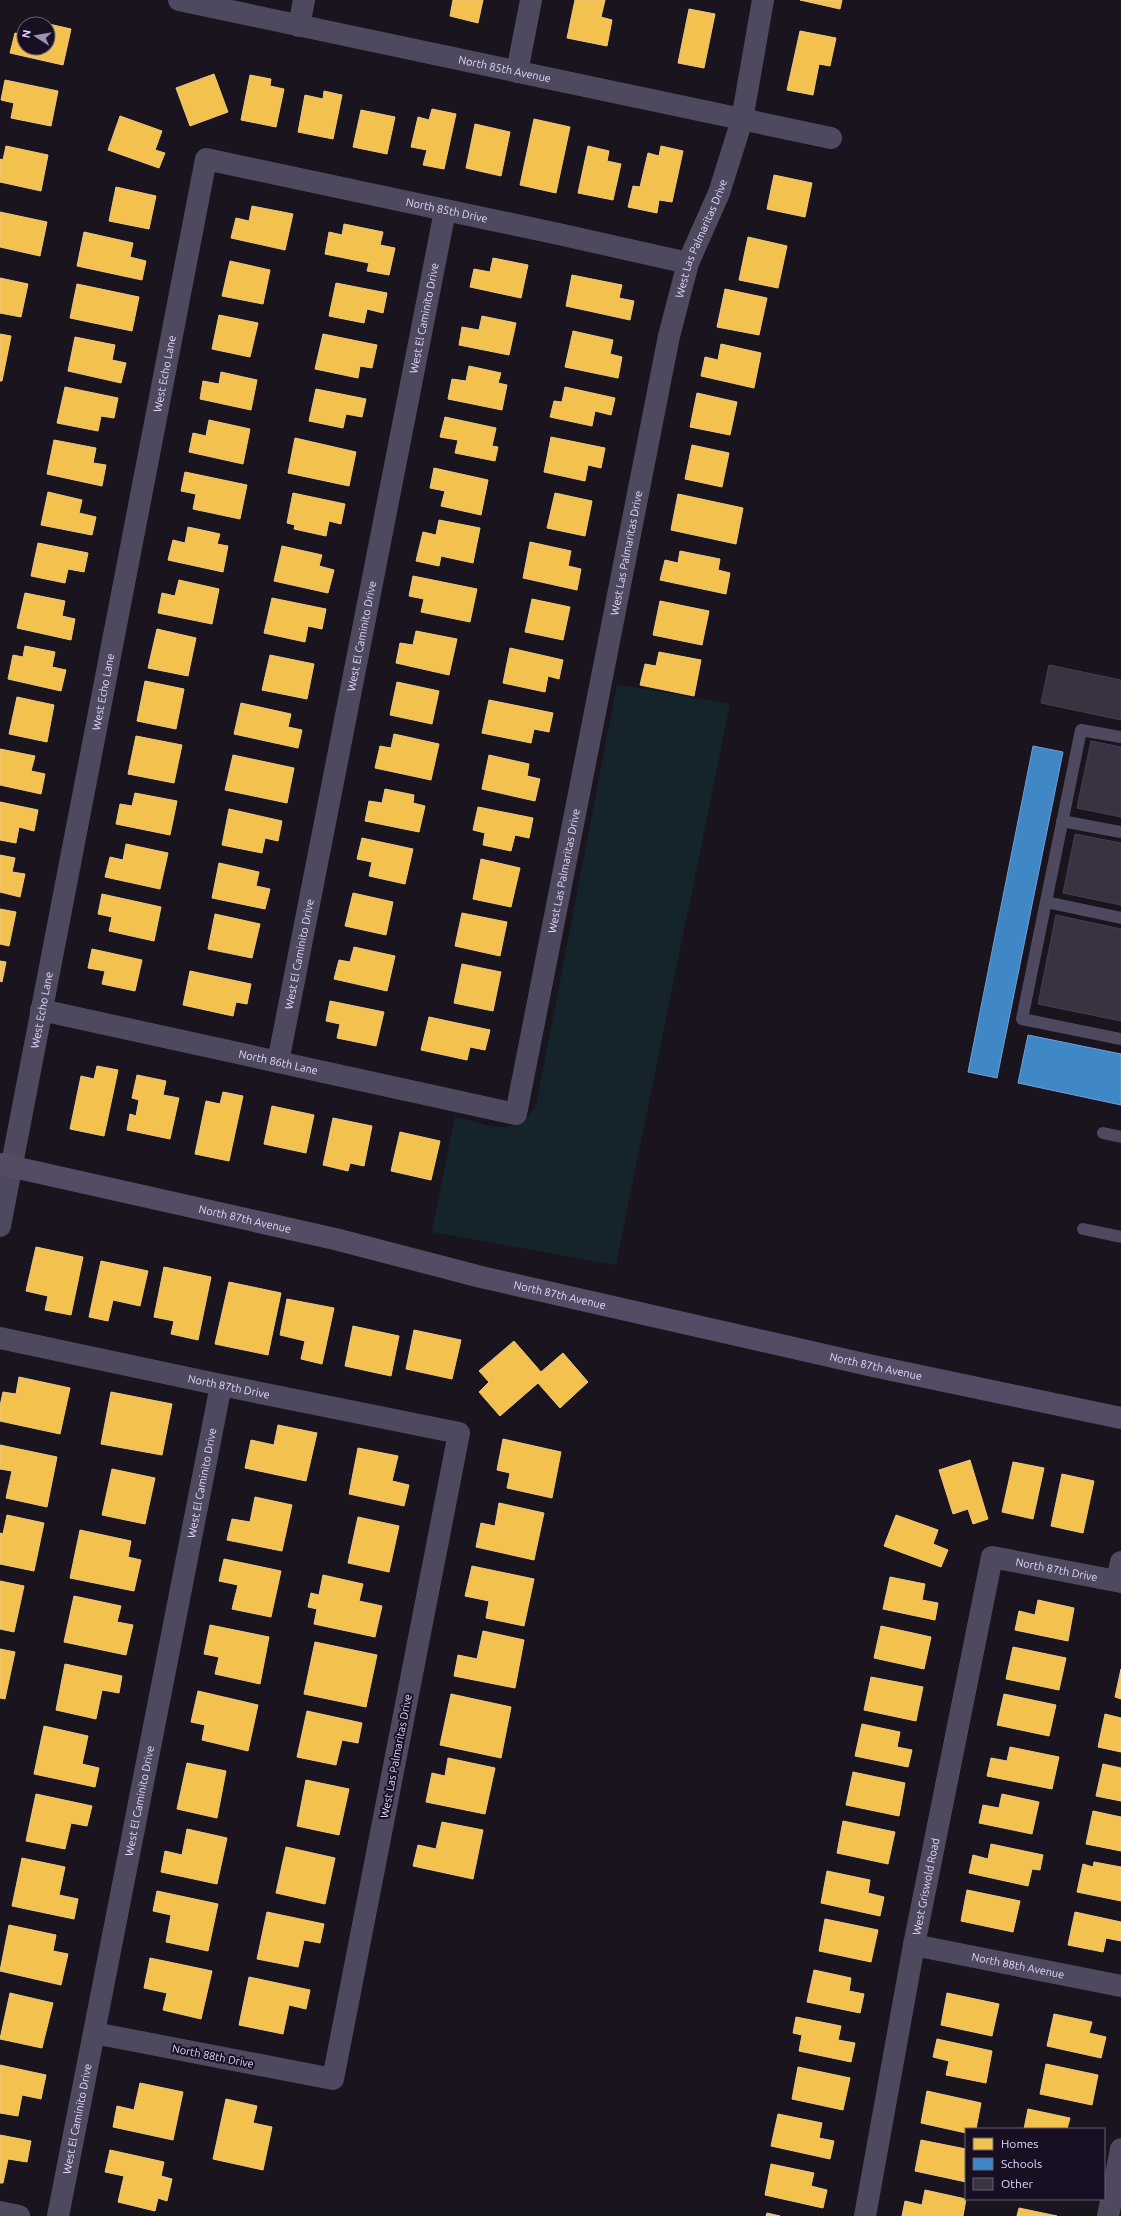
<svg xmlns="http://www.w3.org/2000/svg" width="1121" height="2216" viewBox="0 0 1121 2216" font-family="Ubuntu,sans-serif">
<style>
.green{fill:#14242a}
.homes{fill:#f2c14e;stroke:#eec782}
.schools{fill:#3f88c5;stroke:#709fd6}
.building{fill:#383241;stroke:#473f51}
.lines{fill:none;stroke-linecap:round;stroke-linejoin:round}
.lane{stroke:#4f495f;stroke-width:12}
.street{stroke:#4f495f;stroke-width:22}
.secondary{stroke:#544c64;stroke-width:22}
.labels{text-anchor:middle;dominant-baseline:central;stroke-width:4;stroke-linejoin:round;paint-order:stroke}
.street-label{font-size:11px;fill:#e3d4fc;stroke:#180f23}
</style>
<rect width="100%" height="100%" fill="#19141e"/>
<path class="green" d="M617 684 730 704 616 1265 432 1232 455 1117C488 1124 512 1140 536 1106Z"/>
<path class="homes" d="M453 0H483L478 23 450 16Z
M575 0H605L601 17 612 20 607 46 567 38Z
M800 0H842L840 9Z
M689 9 715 14 704 68 678 63Z
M31 20 71 29 63 65 10 53 15 33 24 35V48H48V24H30Z
M800 31 836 38 830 66 819 64 813 95 787 90Z
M214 74 228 112 190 126 176 88Z
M250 75 271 79 270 86 284 89 276 127 241 120Z
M5 80 58 91 51 126 11 118 14 103 1 100Z
M324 91 342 95 333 139 298 132 305 95 323 99Z
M432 109 456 114 444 169 423 165 427 150 411 147 418 117 429 120Z
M361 110 395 117 387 154 353 147Z
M120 116 162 131 155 150 165 153 159 168 108 150Z
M534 119 570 127 556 193 520 185Z
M475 124 510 132 501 176 466 168Z
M6 146 48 155 41 191 0 182V159L3 160Z
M588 146 609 151 607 161 621 164 613 200 578 193Z
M661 146 683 151 672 202 659 200 657 213 628 207 633 186 640 187 648 153 659 156Z
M774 175 812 183 805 217 767 209Z
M116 187 156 196 149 229 109 221Z
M252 206 293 214 285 250 231 238 236 218 249 221Z
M0 212 47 222 40 256 0 247Z
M344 224 383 232 380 245 395 248 389 275 367 271 369 263 325 254 329 232 342 235Z
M84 232 133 243 130 257 146 261 142 280 77 266Z
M748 237 787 246 778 288 739 280Z
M493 258 528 265 521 298 470 287 474 269 490 272Z
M230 261 270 270 263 304 222 296Z
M572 275 622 285 619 298 634 301 630 320 566 306Z
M0 278 28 284 21 317 0 313Z
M336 283 387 293 383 313 367 309 364 323 329 316Z
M77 284 139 297 132 331 70 318Z
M725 289 767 298 759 335 717 327Z
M219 315 258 323 250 357 212 349Z
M482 316 516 323 509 355 459 345 462 327 479 330Z
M573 331 613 340 610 354 622 357 618 378 565 367Z
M0 334 11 336 2 381H0Z
M323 334 377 345 372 368 360 366 358 378 315 369Z
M75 337 115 345 112 360 126 363 121 383 68 371Z
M721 344 761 353 754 388 701 376 705 357 718 360Z
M469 366 501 373 498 383 507 385 502 410 448 399 452 379 466 381Z
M221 372 257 380 251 410 200 399 203 381 219 384Z
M65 387 118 398 114 418 101 416 98 431 57 423Z
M565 387 615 398 611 415 595 411 592 426 550 417 554 401 562 402Z
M316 389 366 399 362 417 346 414 343 428 309 421Z
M697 393 737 402 730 435 690 427Z
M445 417 496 428 492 446 498 447 495 461 455 453 458 440 440 437Z
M209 420 250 429 243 464 189 452 193 433 206 436Z
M551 437 605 448 601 468 588 465 585 481 544 472Z
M295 438 356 452 349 486 288 473Z
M54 440 96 448 93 463 106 465 102 486 47 474Z
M692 445 729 453 722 487 685 479Z
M434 468 488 480 481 515 441 506 445 491 430 488Z
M185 472 247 485 240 519 193 509 196 494 181 491Z
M48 492 82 500 79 513 96 517 92 535 41 525Z
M293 493 345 504 341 524 329 521 326 536 294 529 295 525 287 523Z
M555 493 592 501 585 536 547 528Z
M678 494 743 508 736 544 671 530Z
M439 520 480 528 473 563 441 556 439 566 416 561 423 532 436 535Z
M188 527 220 534 217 544 228 546 223 572 168 560 173 540 185 543Z
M530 542 571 551 568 566 581 569 577 590 523 578Z
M38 543 88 553 84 572 68 569 65 583 31 576Z
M282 546 322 555 319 566 334 570 328 593 274 581Z
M680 551 720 559 718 570 730 573 726 594 660 580 665 560 678 563Z
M413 576 477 589 470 622 421 612 424 599 409 596Z
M179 580 219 589 212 624 158 613 162 593 175 596Z
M25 593 65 601 62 616 75 619 71 640 17 628Z
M272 598 326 609 322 629 308 626 305 642 264 633Z
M532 599 570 607 563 640 525 632Z
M660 601 709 611 702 645 653 635Z
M157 629 196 638 188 676 148 668Z
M416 631 457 639 449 675 396 663 400 643 413 645Z
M25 646 55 652 52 667 66 670 61 691 8 679 13 655 23 657Z
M510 648 563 660 559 679 548 676 545 692 503 683Z
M659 652 701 660 694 696 640 685 645 664 656 666Z
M270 655 314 664 307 699 262 690Z
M145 681 184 689 176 729 137 721Z
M397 682 439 691 432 724 390 715Z
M17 697 54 705 47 742 9 734Z
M489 700 553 713 549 732 534 729 531 743 482 733Z
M241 703 291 714 288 727 302 730 298 748 234 734Z
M394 734 439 744 431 780 375 768 380 746 391 748Z
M136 736 182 745 174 783 128 774Z
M0 749 35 756 31 771 45 774 41 794 0 785Z
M233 755 294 768 287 803 225 790Z
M489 755 529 764 527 776 540 779 535 801 482 789Z
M385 789 414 795 413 803 425 806 419 832 365 821 369 801 382 803Z
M135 793 177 801 170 835 116 824 120 804 132 806Z
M0 802 38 810 34 831 19 827 16 843 0 840Z
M478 807 533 818 529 838 515 835 511 851 483 845 485 833 473 830Z
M229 809 282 821 278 841 265 838 262 853 222 845Z
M362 838 413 849 405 884 369 876 372 862 357 859Z
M126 844 168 853 160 889 105 877 110 857 123 860Z
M0 855 15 858 12 872 25 874 20 897 0 892Z
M481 859 520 868 511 907 473 899Z
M219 863 259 872 256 886 270 889 265 909 212 898Z
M353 893 393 902 386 935 345 926Z
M102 894 161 907 154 941 109 931 112 917 98 914Z
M0 909 16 912 9 946 0 944Z
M462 913 507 922 500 956 455 946Z
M215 914 260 924 252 958 208 949Z
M354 947 395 956 387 991 334 979 339 960 350 962Z
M92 949 142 960 135 991 102 984 105 971 88 968Z
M0 961 6 962 2 982 0 981Z
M462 964 501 972 493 1011 454 1003Z
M190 971 251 984 247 1004 236 1002 233 1016 183 1005Z
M330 1001 384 1012 376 1046 337 1038 340 1024 326 1021Z
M429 1017 490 1030 485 1050 470 1047 467 1060 421 1050Z
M97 1066 118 1070 104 1136 70 1129 81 1076 94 1079Z
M137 1075 166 1081 163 1095 179 1098 170 1139 127 1130 130 1114 136 1116 139 1100 132 1098Z
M223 1092 243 1096 229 1161 195 1154 206 1101 220 1104Z
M272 1106 314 1115 306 1153 264 1144Z
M333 1118 372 1126 364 1166 350 1163 348 1171 323 1165Z
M400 1132 440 1141 431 1180 391 1171Z
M36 1247 83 1257 71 1315 45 1310 48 1296 26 1291Z
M101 1261 148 1271 140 1306 113 1300 108 1321 89 1317Z
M164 1267 211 1277 198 1340 171 1334 174 1321 154 1317Z
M229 1282 281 1293 268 1355 215 1344Z
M287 1299 334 1308 322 1364 301 1359 305 1341 280 1335Z
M353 1326 399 1336 391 1376 345 1366Z
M414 1330 461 1340 452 1379 406 1369Z
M514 1341 541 1372 563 1353 588 1382 560 1408 538 1383 500 1416 479 1392 489 1382 479 1371Z
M19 1377 70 1388 60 1434 0 1421V1406L3 1392 16 1394Z
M111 1392 172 1404 162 1455 101 1444Z
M278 1425 317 1433 306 1481 245 1468 251 1440 274 1445Z
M503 1439 561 1452 552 1498 507 1488 510 1473 497 1470Z
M0 1445 57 1457 47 1507 6 1498 12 1471 0 1469Z
M358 1448 398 1456 392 1481 409 1485 404 1506 349 1494Z
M970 1460 988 1519 973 1524 968 1509 953 1514 939 1470Z
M1013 1462 1044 1468 1033 1519 1002 1512Z
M112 1469 155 1478 145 1524 102 1515Z
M1062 1474 1094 1481 1083 1533 1051 1526Z
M255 1497 292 1505 282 1551 227 1540 232 1519 250 1522Z
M499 1503 544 1513 534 1560 476 1547 481 1523 495 1526Z
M7 1515 44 1523 34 1571 0 1564V1533L3 1534Z
M896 1515 938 1530 933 1544 948 1550 941 1567 884 1546Z
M358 1517 399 1526 389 1572 348 1563Z
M80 1530 131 1541 128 1557 141 1560 134 1591 70 1578Z
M224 1559 281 1571 271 1617 232 1609 238 1585 219 1581Z
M472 1566 534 1579 524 1626 486 1618 489 1601 465 1596Z
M323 1575 363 1584 359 1601 382 1606 375 1637 314 1624 317 1609 308 1607 311 1593 319 1595Z
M890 1577 925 1584 922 1600 938 1603 935 1620 883 1609Z
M0 1581 24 1586 14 1632 0 1629Z
M74 1596 121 1606 117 1622 133 1625 126 1655 64 1642Z
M1038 1600 1074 1608 1068 1641 1015 1630 1019 1611 1035 1615Z
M210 1625 269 1637 260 1684 215 1674 219 1657 204 1654Z
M881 1626 931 1637 924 1669 874 1658Z
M483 1631 524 1640 515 1688 454 1676 458 1655 477 1659Z
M315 1642 377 1655 366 1707 304 1694Z
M1013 1647 1066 1658 1059 1690 1006 1679Z
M0 1649 15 1652 5 1699 0 1698Z
M65 1664 122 1676 119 1693 102 1690 96 1719 56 1710Z
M1121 1669V1699L1115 1697Z
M871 1677 923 1687 916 1721 864 1710Z
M198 1691 258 1705 248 1751 202 1740 205 1725 191 1722Z
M451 1694 511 1707 501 1758 440 1745Z
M1004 1694 1056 1705 1049 1736 997 1725Z
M307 1711 362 1723 358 1743 342 1740 336 1765 297 1757Z
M1105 1714 1121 1718V1752L1098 1747Z
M862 1724 900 1732 897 1747 912 1750 908 1767 855 1756Z
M44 1726 88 1736 82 1764 99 1768 95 1787 34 1774Z
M1010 1747 1059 1757 1052 1789 987 1776 991 1758 1007 1761Z
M448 1758 495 1768 485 1814 426 1802 432 1773 445 1776Z
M187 1763 226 1771 217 1818 177 1809Z
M1103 1764 1121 1768V1801L1096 1796Z
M853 1772 905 1783 899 1816 846 1805Z
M306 1780 349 1789 339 1835 297 1826Z
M36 1794 92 1806 87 1826 71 1823 65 1849 26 1841Z
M1002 1794 1039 1802 1032 1834 979 1823 983 1805 999 1808Z
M1093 1811 1121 1817V1851L1086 1844Z
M843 1821 895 1832 888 1864 837 1853Z
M442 1822 483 1830 473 1879 413 1866 418 1845 436 1849Z
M187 1829 227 1838 217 1884 161 1872 165 1851 182 1855Z
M991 1844 1043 1855 1040 1870 1032 1869 1028 1886 969 1873 973 1855 988 1859Z
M286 1847 335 1858 325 1904 276 1893Z
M22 1858 65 1867 59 1895 78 1899 74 1919 12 1906Z
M1094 1862 1121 1867V1901L1077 1892 1083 1864 1093 1867Z
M827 1871 870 1880 868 1893 884 1897 880 1916 821 1903Z
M967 1890 1020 1901 1013 1932 961 1921Z
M157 1891 218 1904 208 1951 166 1942 171 1915 153 1911Z
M267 1912 324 1924 320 1943 304 1940 298 1967 257 1959Z
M1075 1912 1121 1922V1941L1106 1938 1103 1952 1068 1945Z
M825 1919 878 1930 871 1962 819 1951Z
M9 1925 56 1935 53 1951 68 1954 61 1985 0 1971Z
M150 1958 212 1971 201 2019 163 2010 167 1993 144 1988Z
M814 1970 851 1978 849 1991 864 1994 860 2013 807 2002Z
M249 1977 310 1990 306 2009 289 2005 283 2034 239 2025Z
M10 1993 53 2003 42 2048 0 2039Z
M947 1993 999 2004 992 2036 941 2025Z
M1054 2014 1092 2022 1089 2033 1106 2037 1101 2058 1047 2046Z
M796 2017 841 2026 838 2040 855 2043 851 2062 799 2051 802 2035 793 2033Z
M937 2039 992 2051 986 2083 946 2075 949 2061 933 2057Z
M1046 2064 1098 2075 1092 2105 1040 2094Z
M0 2065 46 2075 41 2099 22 2095 18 2116 0 2113Z
M798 2067 850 2078 843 2110 792 2099Z
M140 2083 183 2092 173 2140 113 2127 117 2106 134 2110Z
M927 2091 981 2103 976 2129H966V2133L921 2123Z
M226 2099 257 2106 253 2123 272 2127 263 2170 213 2159Z
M1028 2109 1070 2118 1067 2129H1024Z
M778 2114 822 2123 819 2138 834 2141 830 2159 771 2146Z
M0 2135 31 2141 27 2162 8 2159 3 2183H0Z
M921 2140 966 2149V2182L915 2171Z
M110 2150 164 2162 161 2176 172 2179 167 2201 158 2198 155 2211 118 2202 124 2176 105 2172Z
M771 2164 814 2173 811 2186 827 2190 823 2208 765 2195Z
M925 2190 966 2199 963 2216H902L905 2201 922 2205Z
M1019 2208 1057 2216H1017Z
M767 2213 780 2216H766Z"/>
<path class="schools" d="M1033 746 1063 752 997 1078 968 1072Z
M1028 1035 1121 1054V1105L1018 1083Z"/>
<path class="building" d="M1049 665 1121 680V720L1041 703Z
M1091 741 1121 747V817L1077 808Z
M1075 834 1121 843V905L1063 893Z
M1056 915 1121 929V1021L1038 1004Z"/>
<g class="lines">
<path class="lane" d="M1121 737 1081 730 1022 1019 1121 1039
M1062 821 1121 832
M1046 902 1121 918
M1103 1133 1121 1137
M1083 1229 1121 1237"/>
<g class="street">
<path id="s1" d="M179 0 831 138"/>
<path d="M299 26 304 0"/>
<path d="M517 72 531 0"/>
<path id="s2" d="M41 1010 516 1114 669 336 688 263 719 193 742 120 763 0"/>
<path id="s3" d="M278 1062 445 211"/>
<path id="s4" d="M0 1226 206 159 554 233 688 263"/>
<path id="s5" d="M0 1338 221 1385 459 1433 333 2079 94 2033"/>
<path d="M1117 1581 1121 1562"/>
<path id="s6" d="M914 1945 1121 1986"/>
<path d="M0 2212 19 2216"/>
<path id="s7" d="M58 2216 221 1385"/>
<path id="s8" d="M865 2216 914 1945 992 1557 1121 1582"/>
<path d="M1108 2216 1121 2149"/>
</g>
<path class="secondary" id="s9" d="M0 1164 335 1239 481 1277 873 1366 1121 1418"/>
</g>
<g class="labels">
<g class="street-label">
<text stroke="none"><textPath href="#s1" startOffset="333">North 85th Avenue</textPath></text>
<text stroke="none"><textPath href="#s4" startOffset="1333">North 85th Drive</textPath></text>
<text stroke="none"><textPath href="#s2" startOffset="1382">West Las Palmaritas Drive</textPath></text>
<text stroke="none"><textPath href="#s3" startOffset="758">West El Caminito Drive</textPath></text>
<text stroke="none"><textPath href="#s4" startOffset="868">West Echo Lane</textPath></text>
<text stroke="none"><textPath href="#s2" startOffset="1058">West Las Palmaritas Drive</textPath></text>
<text stroke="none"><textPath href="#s3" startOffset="434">West El Caminito Drive</textPath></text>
<text stroke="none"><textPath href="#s4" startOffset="544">West Echo Lane</textPath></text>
<text stroke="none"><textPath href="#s2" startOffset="734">West Las Palmaritas Drive</textPath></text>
<text stroke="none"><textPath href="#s3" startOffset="110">West El Caminito Drive</textPath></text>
<text stroke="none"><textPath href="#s4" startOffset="220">West Echo Lane</textPath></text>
<text stroke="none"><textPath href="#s2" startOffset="243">North 86th Lane</textPath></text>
<text stroke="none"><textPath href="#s9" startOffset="251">North 87th Avenue</textPath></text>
<text stroke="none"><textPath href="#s9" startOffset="575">North 87th Avenue</textPath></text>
<text stroke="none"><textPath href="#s9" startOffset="899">North 87th Avenue</textPath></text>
<text stroke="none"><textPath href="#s5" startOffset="234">North 87th Drive</textPath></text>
<text stroke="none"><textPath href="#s7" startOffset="747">West El Caminito Drive</textPath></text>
<text stroke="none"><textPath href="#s8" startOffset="737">North 87th Drive</textPath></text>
<text transform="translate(396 1756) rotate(-79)">West Las Palmaritas Drive</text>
<text stroke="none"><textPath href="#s7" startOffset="423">West El Caminito Drive</textPath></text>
<text stroke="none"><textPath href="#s8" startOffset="335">West Griswold Road</textPath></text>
<text stroke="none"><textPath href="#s6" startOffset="106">North 88th Avenue</textPath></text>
<text transform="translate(213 2056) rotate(11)">North 88th Drive</text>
<text stroke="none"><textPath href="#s7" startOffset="99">West El Caminito Drive</textPath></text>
</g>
</g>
<rect x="965" y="2128" width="140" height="72" fill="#180f23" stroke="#695e7a"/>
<rect x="973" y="2138" width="20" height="12" fill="#f2c14e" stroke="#695e7a"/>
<text x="1001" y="2148" font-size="12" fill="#e3d4fc">Homes</text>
<rect x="973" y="2158" width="20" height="12" fill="#3f88c5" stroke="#695e7a"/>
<text x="1001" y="2168" font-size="12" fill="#e3d4fc">Schools</text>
<rect x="973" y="2178" width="20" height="12" fill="#383241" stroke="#695e7a"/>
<text x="1001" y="2188" font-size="12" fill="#e3d4fc">Other</text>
<g transform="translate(36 36) rotate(282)"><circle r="19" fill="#180f23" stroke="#695e7a"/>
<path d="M0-3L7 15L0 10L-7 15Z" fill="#9c91ae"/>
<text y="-6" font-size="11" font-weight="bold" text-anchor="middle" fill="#e3d4fc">N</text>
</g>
</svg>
